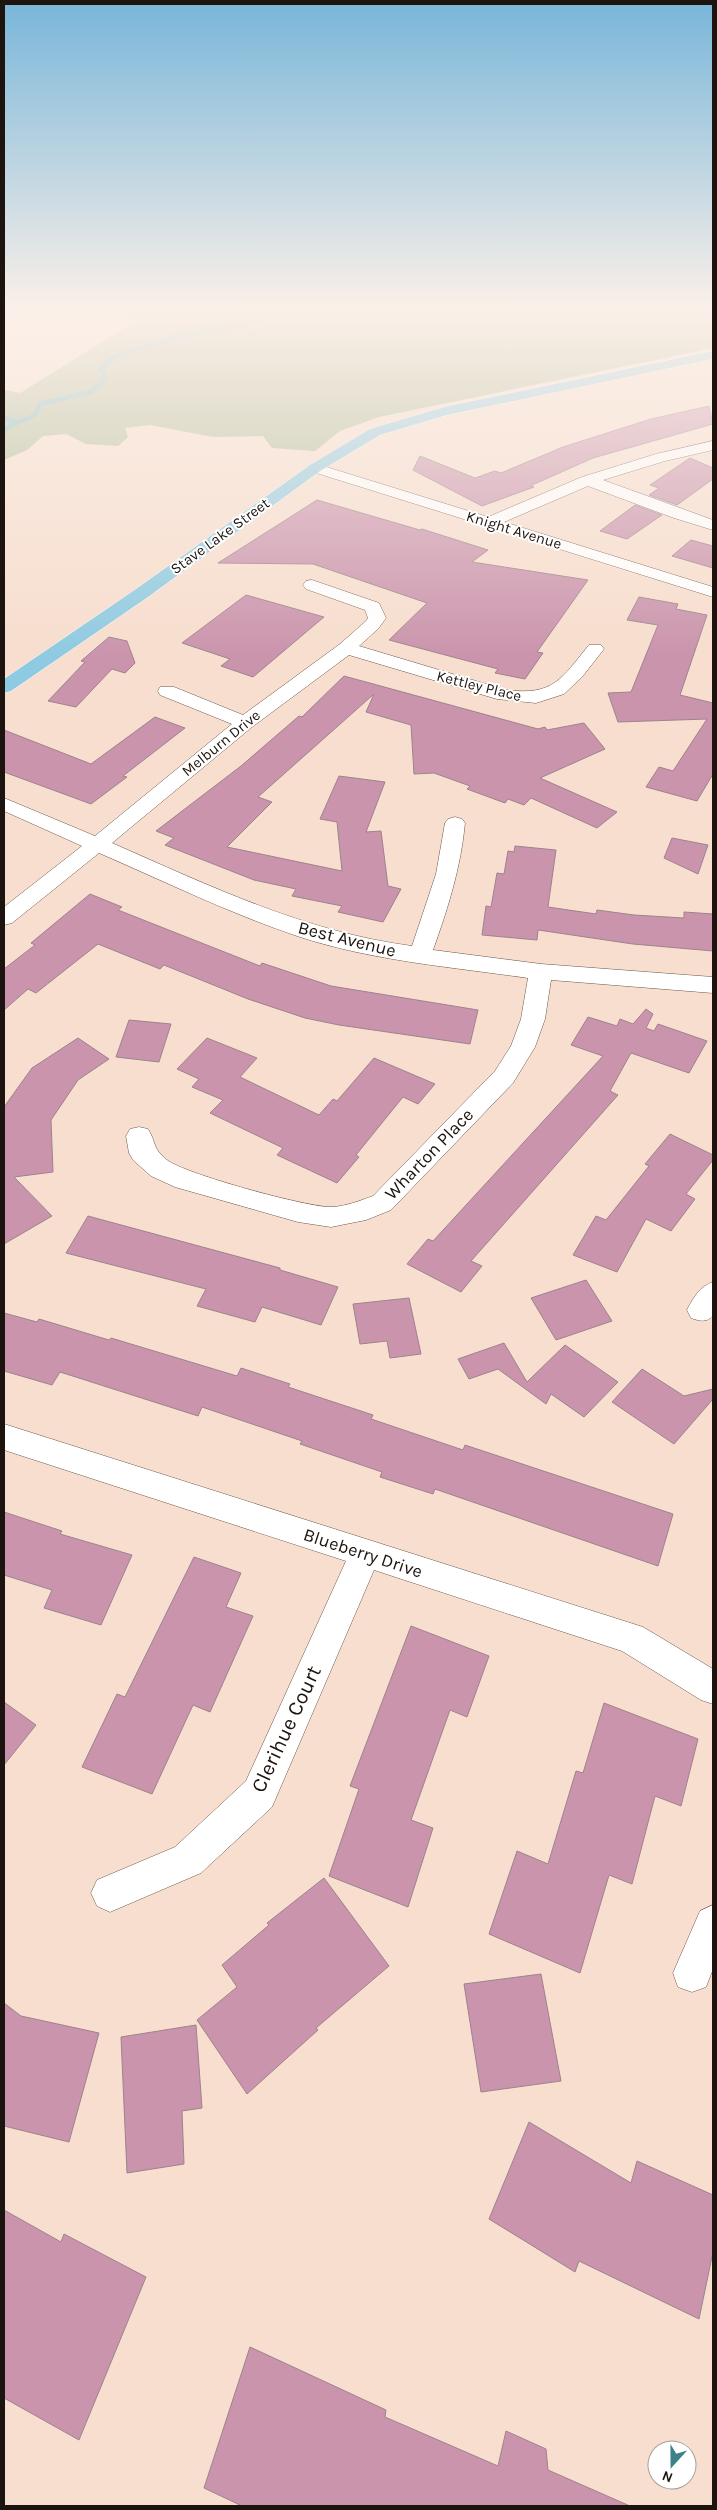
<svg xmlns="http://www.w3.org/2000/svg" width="717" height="2510" viewBox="0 0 717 2510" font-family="Karla,sans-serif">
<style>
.green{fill:#aebb97}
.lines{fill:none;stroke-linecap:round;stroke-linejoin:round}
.stream{stroke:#71b9c2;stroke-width:4.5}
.building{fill:#ca94ac;stroke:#9d838e}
.minor-casing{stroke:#6d584b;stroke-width:1}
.major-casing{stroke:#fff;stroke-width:1}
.minor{fill:#fff;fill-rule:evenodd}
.major{fill:#8ecae1;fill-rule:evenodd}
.labels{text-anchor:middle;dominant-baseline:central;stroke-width:4;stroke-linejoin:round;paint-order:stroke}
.far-street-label{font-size:15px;fill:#1d140f;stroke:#fff}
.street-label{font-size:18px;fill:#1d140f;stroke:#fff}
.near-street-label{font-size:21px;fill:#1d140f;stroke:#fff}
</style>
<rect width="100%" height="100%" fill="#f7dece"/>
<path class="green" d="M76 306H713V348L379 417 340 431 315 451 272 448 263 436 213 437 150 425 125 428 128 437 118 446 86 444 66 434 43 436 27 450 4 460V390L20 393 138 320 105 311Z"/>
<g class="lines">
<path class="stream" d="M323 306H327
M4 418 18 422
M4 432 8 427 35 415 40 404 93 391 94 387 101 384 104 374 100 369 111 359 120 355 196 332 258 322 296 306"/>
</g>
<path class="building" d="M709 406 713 424 593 458 530 486 534 487 482 506 413 470 420 456 475 478 495 471 501 473 563 447 651 419Z
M690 458 713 468V479L677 505 649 495 659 488 650 485Z
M317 500 420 530 422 529 488 550 472 562 588 580 537 652 543 653 525 679 495 673 498 669 389 640 427 603 313 564 218 563Z
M635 505 662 515 627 539 600 531Z
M691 540 713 546V568L672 556Z
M246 595 324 617 253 677 221 666 230 659 182 643Z
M639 597 678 604 676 609 707 615 680 695 713 703V774L697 801 646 787 659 767 673 771 707 719 618 722 608 693 631 692 658 625 627 620Z
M109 637 127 641 135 663 125 673 112 669 76 707 48 701 85 662 81 661Z
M344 676 538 729 545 727 547 730 584 723 605 749 540 778 617 812 597 828 531 798 524 805 508 799 505 803 467 789 470 786 434 773 414 774 411 725 366 712 374 694 258 797 272 802 227 847 342 871 337 822 320 819 339 776 385 782 366 832 381 831 388 886 401 889 383 922 338 912 342 906 292 896 296 889 254 880 165 845 174 838 156 831 241 766 299 716 302 717Z
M155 717 185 728 123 776 127 777 91 804 4 772V730L91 764Z
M672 838 708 845 698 874 664 858Z
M515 846 556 850 548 907 596 914 597 910 634 915 684 918V912L713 914V951L633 944 538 930 537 940 482 935 486 906 491 907 497 873 504 874 508 851 514 852Z
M90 894 122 907 118 910 260 966 262 963 331 986 478 1010 470 1044 339 1025 305 1018 248 999 164 965 160 969 98 944 36 993 28 989 4 1010V969L35 945 31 943Z
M646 1009 653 1014 646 1028 654 1031 658 1024 707 1041 689 1073 631 1053 610 1091 618 1095 471 1261 482 1266 461 1292 407 1264 428 1239 433 1241 603 1056 571 1045 588 1017 617 1026 620 1019 633 1024Z
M129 1020 171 1024 159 1062 116 1057Z
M78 1038 109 1059 78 1080 51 1120 53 1172 14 1177 52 1216 4 1244V1107L32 1068Z
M207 1038 257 1058 240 1077 319 1115 333 1099 337 1101 374 1058 435 1084 418 1104 403 1097 356 1155 359 1157 337 1183 277 1155 283 1148 210 1113 223 1100 192 1087 199 1079 177 1069Z
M670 1134 713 1155V1160L686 1194 695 1199 671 1231 646 1219 617 1272 573 1255 596 1216 606 1220 649 1166 645 1164Z
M88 1216 280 1268V1270L338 1287 321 1325 262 1307 255 1322 197 1306 206 1289 66 1253Z
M586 1280 612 1321 556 1340 531 1298Z
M409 1298 421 1354 390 1358 387 1341 360 1344 353 1304Z
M4 1313 37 1322 39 1319 109 1340 111 1338 237 1376 241 1368 290 1384 288 1387 373 1415 371 1419 463 1450 465 1445 673 1514 658 1566 435 1489 433 1494 380 1477 382 1472 300 1444 302 1441 202 1407 198 1416 60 1372 52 1385 4 1371Z
M504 1343 527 1382 565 1345 618 1382 584 1417 551 1394 546 1404 498 1369 469 1379 458 1359Z
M642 1369 684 1396 713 1389V1399L674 1444 612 1402Z
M4 1512 62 1531 60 1534 132 1555 101 1625 44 1608 52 1590 4 1575Z
M194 1557 241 1573 226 1607 253 1616 210 1712 193 1705 152 1794 82 1767 117 1694 125 1697Z
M411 1626 489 1656 467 1717 450 1710 411 1820 433 1828 408 1907 329 1876 359 1789 350 1786Z
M4 1702 36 1725 4 1765Z
M604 1703 698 1739 681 1806 655 1796 632 1884 609 1875 580 1973 489 1934 517 1851 548 1864 576 1771 583 1773Z
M324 1878 389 1966 316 2028 318 2030 247 2094 197 2020 237 1987 222 1965 269 1925 267 1923Z
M541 1974 561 2081 481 2092 464 1984Z
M4 2003 21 2016 99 2033 69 2142 4 2126Z
M196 2025 202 2108 182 2111 184 2164 127 2173 121 2037Z
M529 2122 631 2183 637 2161 713 2195V2252L699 2319 579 2261 575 2272 489 2219Z
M4 2210 61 2242 64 2234 146 2277 79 2440 4 2398Z
M250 2347 386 2410 385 2417 498 2466 506 2431 546 2449 548 2470 630 2506H242L204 2488Z"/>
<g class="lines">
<defs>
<path id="minor" d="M713 441V450L665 461 603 480 713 520V530L674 518 588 486 504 522 713 587V597L310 471 307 468 315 463 320 465 488 517 582 477 656 454Z
M312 580 379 603 386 618 378 629 359 646 506 690C554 696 561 679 589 645H601L604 649 582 677 564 694 536 703 497 699 349 655 252 727 112 843C210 886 305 932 412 946L436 874 445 823 448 819 455 817 462 819 465 823C461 867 448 908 433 950L541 964 713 977V993L551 980 545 1019 535 1047 513 1083 391 1210 366 1220 331 1227 298 1222 175 1187 151 1176 133 1160 129 1153 126 1136 130 1129 139 1127 148 1129C157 1144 152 1148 167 1160 185 1174 309 1208 332 1207 347 1206 359 1201 373 1196L495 1071 511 1046 521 1019 528 978C452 967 374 961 300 937 231 914 166 882 99 853L12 923 4 925V907L82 846 4 811V798L95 836 232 724 160 695 158 691 160 687H174L243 715 340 644 366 621 368 618 365 610 306 589 303 585 306 581Z
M713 1282V1315C708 1323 699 1321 691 1318L687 1310C693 1298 700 1286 713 1282Z
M4 1424 643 1627 713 1669V1704L701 1700 622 1651 374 1570 272 1807 201 1873 110 1912 97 1906 91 1893 97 1880 175 1847 246 1781 346 1561 4 1450Z
M713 1905V1969L706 1987 692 1992 678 1987 673 1973 700 1911Z"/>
<path id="major" d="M713 351V359L447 415 380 435 320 471 148 597 11 691 4 693V679L136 589 310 465 370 429 444 407Z"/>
</defs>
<use href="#minor" class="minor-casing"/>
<use href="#major" class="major-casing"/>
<use href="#minor" class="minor"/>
<use href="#major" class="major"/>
</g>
<linearGradient id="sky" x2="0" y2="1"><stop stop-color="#78b6d9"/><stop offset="0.47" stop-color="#fbf0e9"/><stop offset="1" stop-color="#fbf0e9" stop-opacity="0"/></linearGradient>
<rect width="717" height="658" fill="url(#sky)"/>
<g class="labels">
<g class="far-street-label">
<text transform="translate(514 530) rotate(17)">Knight Avenue</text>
<text transform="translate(220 536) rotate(-36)">Stave Lake Street</text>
<text transform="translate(479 686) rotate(14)">Kettley Place</text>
<text transform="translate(221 743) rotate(-39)">Melburn Drive</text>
</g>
<g class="street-label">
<text transform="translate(347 939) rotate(14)">Best Avenue</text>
<text transform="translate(429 1154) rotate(-46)">Wharton Place</text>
<text transform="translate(363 1553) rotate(18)">Blueberry Drive</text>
</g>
<g class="near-street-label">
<text transform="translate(286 1729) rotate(-65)">Clerihue Court</text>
</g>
</g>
<rect width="717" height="2510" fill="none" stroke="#1d140f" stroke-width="10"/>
<g transform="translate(672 2465) rotate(201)"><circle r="24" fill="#ffffff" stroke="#a5a19f"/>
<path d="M0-4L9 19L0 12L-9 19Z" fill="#3b8388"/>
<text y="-8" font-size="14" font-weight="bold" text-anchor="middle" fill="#1d140f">N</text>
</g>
</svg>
